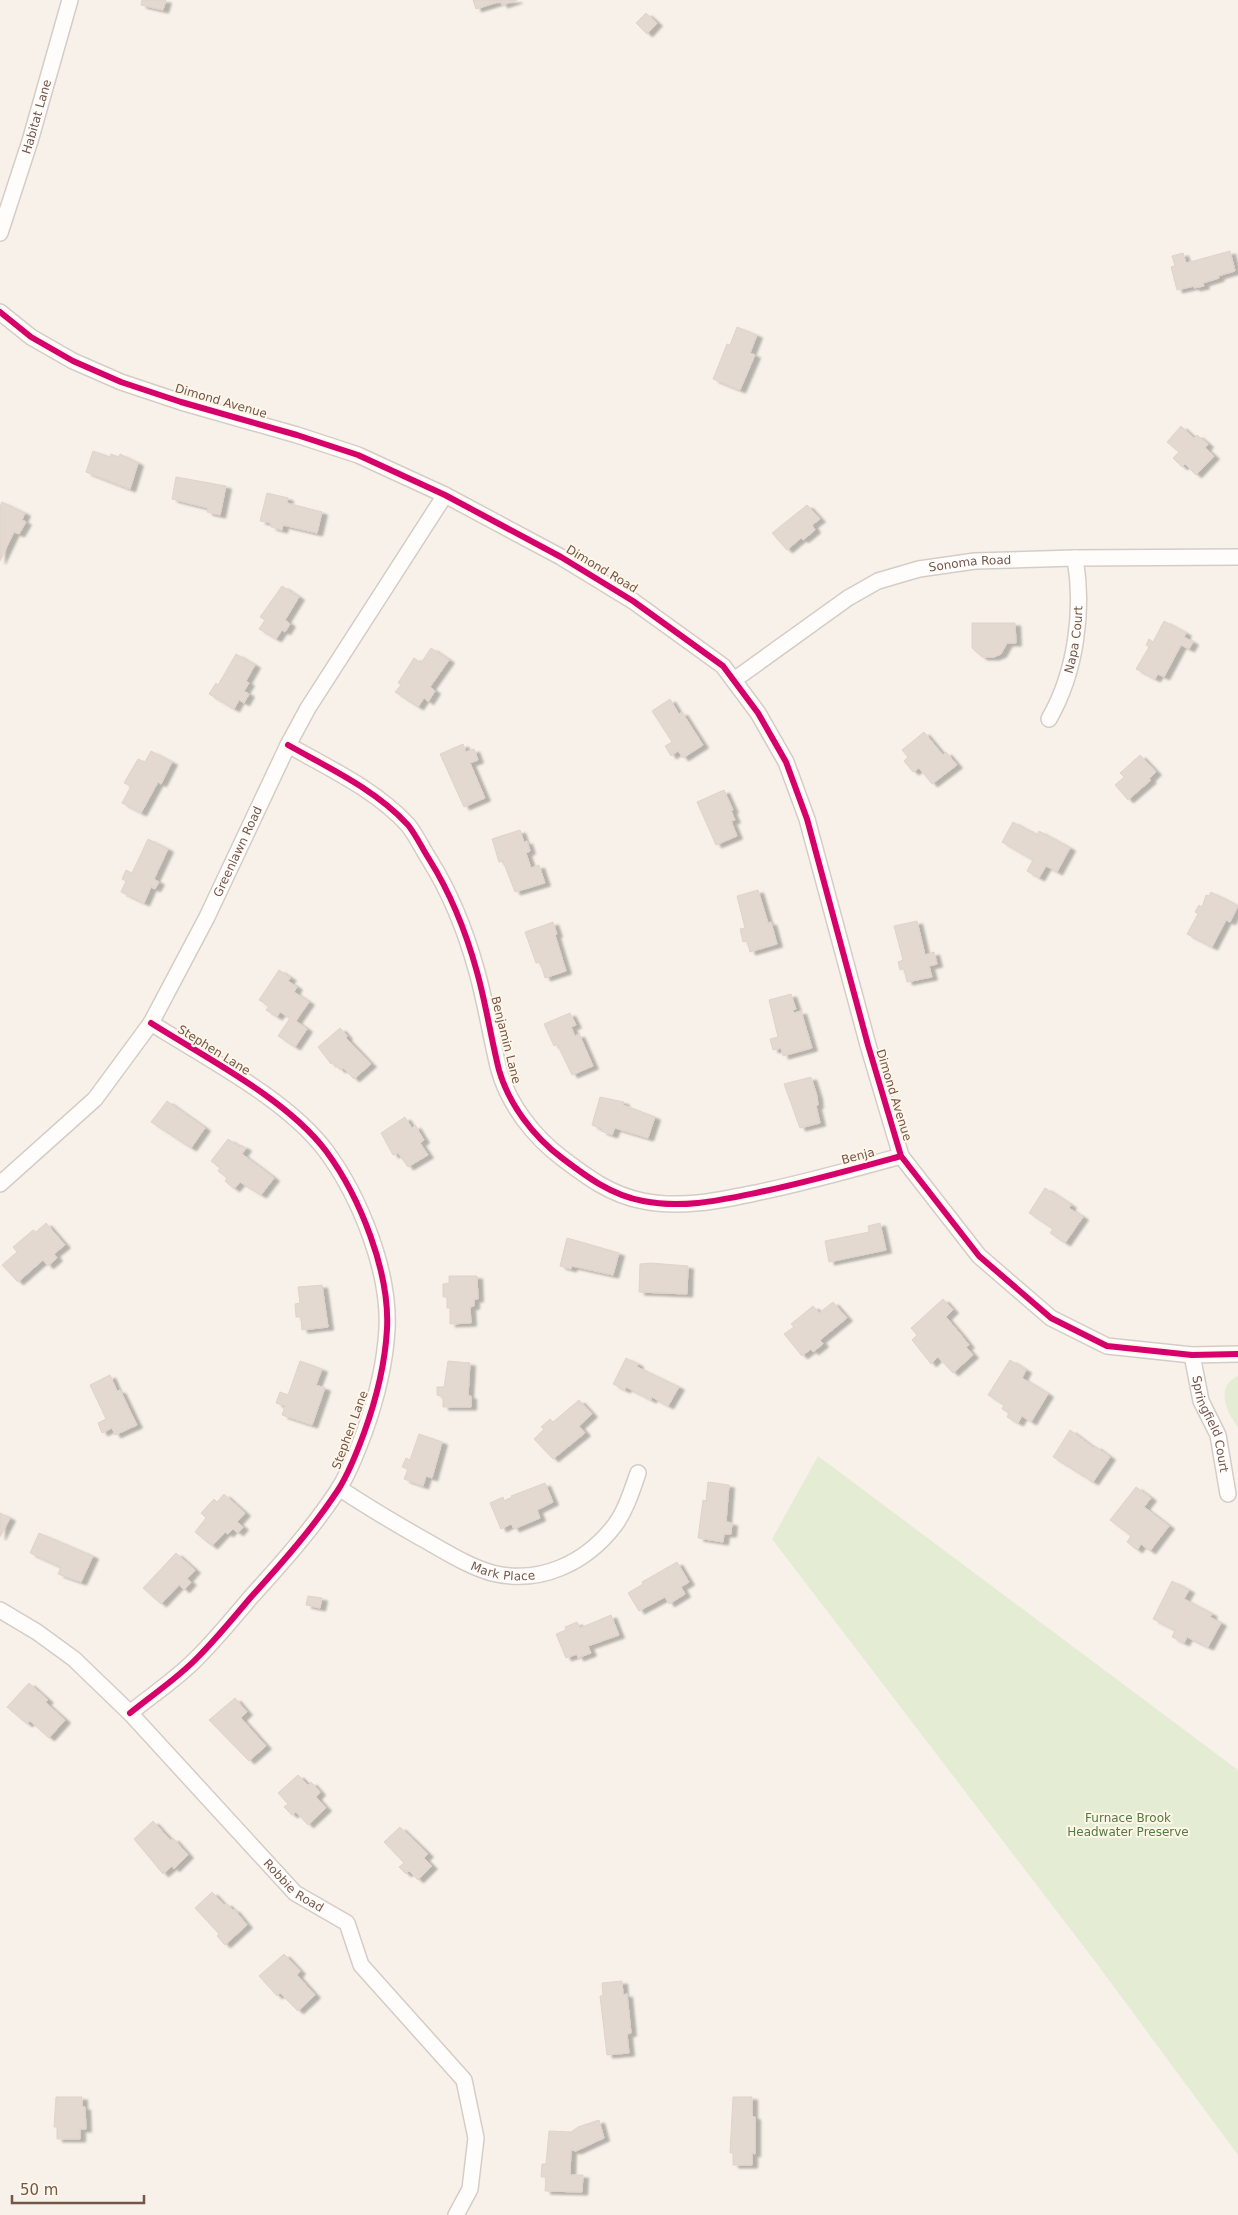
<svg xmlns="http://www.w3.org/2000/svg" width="1238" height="2215" viewBox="0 0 1238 2215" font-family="'DejaVu Sans',sans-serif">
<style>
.green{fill:#e4edd3}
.building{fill:#e3d9d1;stroke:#e0d3cb;filter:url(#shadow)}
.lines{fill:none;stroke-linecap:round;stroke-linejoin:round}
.minor-casing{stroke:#d6ccc6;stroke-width:18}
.minor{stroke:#fefdfc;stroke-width:15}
.cycleway-casing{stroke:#fff6ea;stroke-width:9}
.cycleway{stroke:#d6006c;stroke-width:6}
.labels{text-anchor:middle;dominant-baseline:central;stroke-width:4;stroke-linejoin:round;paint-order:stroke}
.street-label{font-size:12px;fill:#755749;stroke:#fff6ea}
.park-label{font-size:12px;fill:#547b41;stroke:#fff6ea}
</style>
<defs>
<filter id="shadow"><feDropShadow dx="5.5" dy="3" stdDeviation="1" flood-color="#0004"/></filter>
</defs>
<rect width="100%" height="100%" fill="#f7f1e9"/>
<path class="green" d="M1238 1376V1427C1226 1412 1215 1386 1238 1376Z
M818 1456 1238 1770V2155L1097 1964 772 1539Z"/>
<path class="building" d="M142 0H166L163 10 141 5Z
M473 0H517L502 5 501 1 476 9Z
M646 13 657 23 647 34 636 23Z
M1230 251 1235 271 1218 276 1219 278 1203 283 1204 286 1194 288V286L1177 290 1171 267 1175 266 1172 256 1183 253 1186 263Z
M737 327 757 335 750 353 755 355 740 390 713 379 727 344 730 345Z
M1181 426 1194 438 1197 435 1208 444 1205 448 1214 456 1196 475 1185 464 1182 467 1173 458 1179 452 1167 442Z
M93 451 110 457 111 454 119 457 120 454 138 463 130 489 86 472Z
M176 477 226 486 220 515 207 512 208 508 172 499Z
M267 493 288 498 287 503 322 512 317 533 283 525 282 530 271 527V523L260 521Z
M2 502 25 513 22 520 26 522 19 534 14 532 0 561V506Z
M807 505 820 519 812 525 815 530 803 540 801 538 787 550 772 533Z
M282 586 299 597 285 620 290 624 285 632 282 630 276 639 259 629 265 620 260 617Z
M1164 621 1186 633 1184 637 1193 642 1189 649 1181 645 1164 677 1158 674 1155 679 1136 669 1149 647 1146 645 1149 639 1153 642Z
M972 623H1015L1016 643H1007L1001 654 994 657H982L972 648Z
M431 648 449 660 430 687 435 691 428 702 424 698 418 707 395 692 401 685 398 683 414 658 421 663Z
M236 654 255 665 246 681 249 683 244 691 249 694 244 703 239 700 234 709 209 694 216 683 218 685Z
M670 699 679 714 682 712 703 745 683 758 678 751 671 756 665 746 672 742 652 711Z
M924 732 943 755 946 752 957 765 932 784 919 768 913 772 904 761 908 757 902 750Z
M463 744 466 752 474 749 478 760 470 763 485 798 464 807 440 754Z
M151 751 172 762 161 784 158 782 141 813 122 803 131 786 124 783 138 759 145 762Z
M1140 755 1156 772 1149 779 1151 780 1128 800 1115 785 1124 777 1120 773Z
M724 790 733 810 731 811 735 820 731 821 737 836 716 845 697 802Z
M1013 822 1037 835 1039 831 1070 848 1057 872 1046 866 1039 878 1027 871 1033 860 1002 842Z
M520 830 524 842 527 841 530 851 526 853 531 868 539 865 545 883 515 892 503 861 499 862 492 839Z
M148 839 168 849 154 879 159 882 155 889 151 887 144 903 121 892 126 881 122 879 126 870 132 873Z
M758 890 768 923 771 922 777 944 750 952 747 941 743 942 740 929 745 928 737 896Z
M1211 892 1238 906 1230 922 1226 920 1212 947 1187 934 1198 914 1195 912 1199 905 1202 907 1206 895 1209 896Z
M917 921 925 955 934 952 937 964 929 966 932 977 907 982 904 969 900 970 898 962 903 960 894 926Z
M553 922 557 934 555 935 566 971 545 978 540 962 536 963 525 932Z
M279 970 291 978 288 981 297 987 294 992 309 1002 296 1021 307 1029 295 1047 278 1036 290 1018 280 1012 277 1017 266 1010 269 1006 259 1000Z
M791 994 796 1009 793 1010 794 1013 801 1011 812 1048 783 1056 781 1048 773 1050 770 1039 778 1037 769 1000Z
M570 1013 576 1025 571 1027 575 1036 579 1034 593 1066 572 1075 557 1044 554 1046 544 1024Z
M340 1028 347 1036 346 1038 371 1064 354 1079 343 1068 340 1070 333 1062 331 1064 318 1047Z
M811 1077 817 1096 818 1105 816 1106 820 1123 800 1128 784 1084Z
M600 1097 624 1102 623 1105 655 1117 648 1138 615 1128 612 1135 601 1131 602 1129 592 1125Z
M167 1101 205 1128 191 1148 151 1122Z
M405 1117 412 1128 415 1125 424 1140 420 1143 428 1155 408 1167 398 1153 393 1155 381 1133Z
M228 1139 240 1147 241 1145 246 1148 242 1154 274 1178 261 1195 240 1182 234 1189 225 1181 227 1178 218 1171 220 1168 211 1161Z
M1045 1188 1071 1205 1069 1208 1083 1217 1065 1243 1050 1233 1053 1229 1029 1213Z
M46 1223 65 1245 54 1254 57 1258 48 1266 43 1260 18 1282 2 1265 17 1252 13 1247 33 1230 36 1232Z
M880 1223 886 1250 829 1262 825 1241 869 1232 868 1226Z
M567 1238 619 1253 613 1275 572 1266 571 1269 560 1266Z
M651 1263 688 1266 687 1294 639 1292 640 1264Z
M449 1276H477L478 1299H474V1306L470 1307 471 1323 450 1324V1308H447V1297H443V1284L449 1283Z
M322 1285 328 1327 302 1330 301 1317H296L295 1304 300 1303 298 1287Z
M943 1299 953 1310 946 1317 962 1336 969 1345 966 1347 973 1355 953 1373 938 1357 931 1364 912 1340 917 1335 911 1328Z
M833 1302 847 1318 820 1340 823 1344 813 1352 811 1349 802 1356 784 1334 794 1327 791 1324 813 1306 819 1313Z
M626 1358 638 1364 637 1367 679 1387 668 1406 652 1397 651 1400 626 1387 625 1390 613 1384Z
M1010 1360 1026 1370 1022 1378 1048 1394 1031 1422 1022 1416 1018 1423 1007 1417 1009 1413 1002 1409 1004 1405 988 1395Z
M300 1361 322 1369 316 1385 325 1388 312 1425 282 1415 285 1406 276 1403 280 1392 288 1395Z
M448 1361 470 1363 468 1396H471V1407H443V1397L437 1395V1387H444Z
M110 1375 117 1391 120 1390 137 1425 115 1435 112 1428 102 1433 98 1423 106 1419 90 1385Z
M579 1400 592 1414 579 1426 585 1433 553 1459 534 1439 544 1429 541 1427 550 1419 553 1422Z
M1070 1430 1094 1448 1095 1446 1110 1457 1093 1482 1053 1457Z
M419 1434 442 1442 432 1478 426 1476 423 1486 404 1479 408 1469 402 1467 406 1458 410 1460Z
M708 1482 729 1485 726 1522 732 1523 731 1534H724L723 1542 698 1538 703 1500 706 1501Z
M545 1483 553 1502 537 1510 540 1518 514 1529 511 1524 501 1529 490 1503 503 1497 504 1501 512 1497 511 1496Z
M1136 1487 1151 1498 1144 1507 1169 1526 1150 1551 1141 1544 1137 1550 1127 1542 1131 1536 1110 1520Z
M224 1494 245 1513 237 1522 243 1527 238 1533 233 1529 228 1534 225 1532 212 1546 195 1532 206 1518 201 1513 214 1499 217 1502Z
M0 1513 10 1518 0 1537Z
M39 1533 93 1556 81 1582 58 1574 61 1567 30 1553Z
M176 1553 195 1570 187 1579 191 1582 184 1590 179 1585 161 1604 143 1588Z
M677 1562 689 1582 681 1587 685 1594 669 1604 665 1597 639 1611 628 1593 643 1584 642 1582Z
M1172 1581 1189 1590 1184 1599 1212 1614 1210 1617 1221 1623 1208 1647 1187 1637 1184 1643 1172 1637 1175 1630 1153 1619Z
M308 1596 322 1598 320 1608 306 1605Z
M611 1615 619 1635 588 1646 591 1653 578 1658 577 1654 566 1658 556 1634 566 1630 565 1627 577 1622 580 1628Z
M29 1683 48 1700 45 1702 65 1720 49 1738 30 1721 27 1724 7 1707Z
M235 1698 247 1712 241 1718 266 1746 249 1761 209 1720Z
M298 1775 308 1785 311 1782 320 1792 316 1797 326 1808 308 1825 296 1812 292 1815 284 1807 288 1804 278 1793Z
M153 1821 171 1841 173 1838 188 1855 174 1869 172 1866 163 1874 134 1839Z
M400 1827 428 1854 424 1858 432 1866 418 1880 409 1871 406 1874 399 1867 404 1863 384 1842Z
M212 1892 224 1905 226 1903 233 1910 234 1909 247 1925 225 1945 217 1936 219 1934 195 1908Z
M284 1954 300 1971 297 1975 315 1995 298 2011 280 1993 277 1996 259 1976Z
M622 1981 623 1995 627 1994 631 2033 627 2034 629 2053 607 2055 600 1996H603L602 1983Z
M56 2097H82V2107H85L86 2129H80V2139H57V2127H54Z
M733 2097H752V2116L755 2117V2154L752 2153V2165H733V2153H730Z
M599 2120 604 2138 576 2151 571 2150 570 2175H583L582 2192 545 2191 546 2177H541L542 2164H546L549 2131 571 2132 578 2127Z"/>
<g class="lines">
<defs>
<g id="minor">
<path id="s1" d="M0 233 30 141 70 0"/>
<path d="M0 312 31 337 73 361 121 382 181 402 297 435 358 455 445 495 561 557 633 601 723 666 758 713 786 762 807 819 868 1045 901 1156 979 1256 1051 1318 1107 1346 1192 1355 1238 1354"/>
<path id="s2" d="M734 680 848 598 878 581 919 569 975 561 1075 558 1238 557"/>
<path id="s3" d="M1049 719C1076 672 1084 610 1075 558"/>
<path d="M288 745C329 768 376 790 408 825 416 835 422 848 429 859 451 894 466 932 477 972 486 1004 491 1038 499 1070 509 1105 534 1137 562 1158 587 1177 611 1195 643 1201 683 1209 721 1200 760 1192 808 1182 854 1169 901 1156"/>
<path id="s4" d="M0 1184 95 1099 151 1023 207 917 288 745 308 708 445 495"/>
<path id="s5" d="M1192 1355 1201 1401 1218 1435 1228 1494"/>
<path id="s6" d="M339 1488C366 1506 393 1522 421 1538 443 1550 467 1566 492 1573 540 1585 586 1563 615 1525 626 1510 632 1490 638 1473"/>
<path id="s7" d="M0 1610 37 1632 74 1659 130 1713 295 1893 347 1923 361 1965 464 2080 476 2138 470 2189 456 2215"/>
<path d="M130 1713C152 1695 178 1678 198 1657 217 1638 234 1617 251 1597 282 1563 313 1528 338 1490 349 1473 357 1452 364 1433 376 1400 385 1365 387 1329 390 1272 360 1197 326 1151 287 1099 206 1058 151 1023"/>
</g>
</defs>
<use href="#minor" class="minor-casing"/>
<use href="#minor" class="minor"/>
<defs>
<path id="cycleway" d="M0 312 31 337 73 361 121 382 181 402 297 435 358 455 445 495 561 557 633 601 723 666 758 713 786 762 807 819 868 1045 901 1156 979 1256 1051 1318 1107 1346 1192 1355 1238 1354
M288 745C329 768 376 790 408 825 416 835 422 848 429 859 451 894 466 932 477 972 486 1004 491 1038 499 1070 509 1105 534 1137 562 1158 587 1177 611 1195 643 1201 683 1209 721 1200 760 1192 808 1182 854 1169 901 1156
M130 1713C152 1695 178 1678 198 1657 217 1638 234 1617 251 1597 282 1563 313 1528 338 1490 349 1473 357 1452 364 1433 376 1400 385 1365 387 1329 390 1272 360 1197 326 1151 287 1099 206 1058 151 1023"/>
</defs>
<use href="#cycleway" class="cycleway-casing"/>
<use href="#cycleway" class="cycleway"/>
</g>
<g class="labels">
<g class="street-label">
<text stroke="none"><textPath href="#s1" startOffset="122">Habitat Lane</textPath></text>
<text transform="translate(221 401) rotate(16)">Dimond Avenue</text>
<text stroke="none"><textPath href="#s2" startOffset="269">Sonoma Road</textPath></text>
<text transform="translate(602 569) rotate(31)">Dimond Road</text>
<text stroke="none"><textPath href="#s3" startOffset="84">Napa Court</textPath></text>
<text stroke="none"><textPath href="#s4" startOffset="414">Greenlawn Road</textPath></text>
<text transform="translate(506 1040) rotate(76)">Benjamin Lane</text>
<text transform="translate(214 1050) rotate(32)">Stephen Lane</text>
<text transform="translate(894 1095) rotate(73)">Dimond Avenue</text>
<text transform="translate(858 1156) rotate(-15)">Benja</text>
<text stroke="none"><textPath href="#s5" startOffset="72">Springfield Court</textPath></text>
<text transform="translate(350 1430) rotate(-70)">Stephen Lane</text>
<text stroke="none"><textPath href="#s6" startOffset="186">Mark Place</textPath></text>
<text stroke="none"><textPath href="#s7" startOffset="405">Robbie Road</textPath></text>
</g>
<g class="park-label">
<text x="1128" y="1818">Furnace Brook<tspan x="1128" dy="14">Headwater Preserve</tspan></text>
</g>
</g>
<path d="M12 2195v8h132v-8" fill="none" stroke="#755749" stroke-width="2.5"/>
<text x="20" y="2195" font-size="15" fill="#755749" stroke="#fff6ea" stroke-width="4" paint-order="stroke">50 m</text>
</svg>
